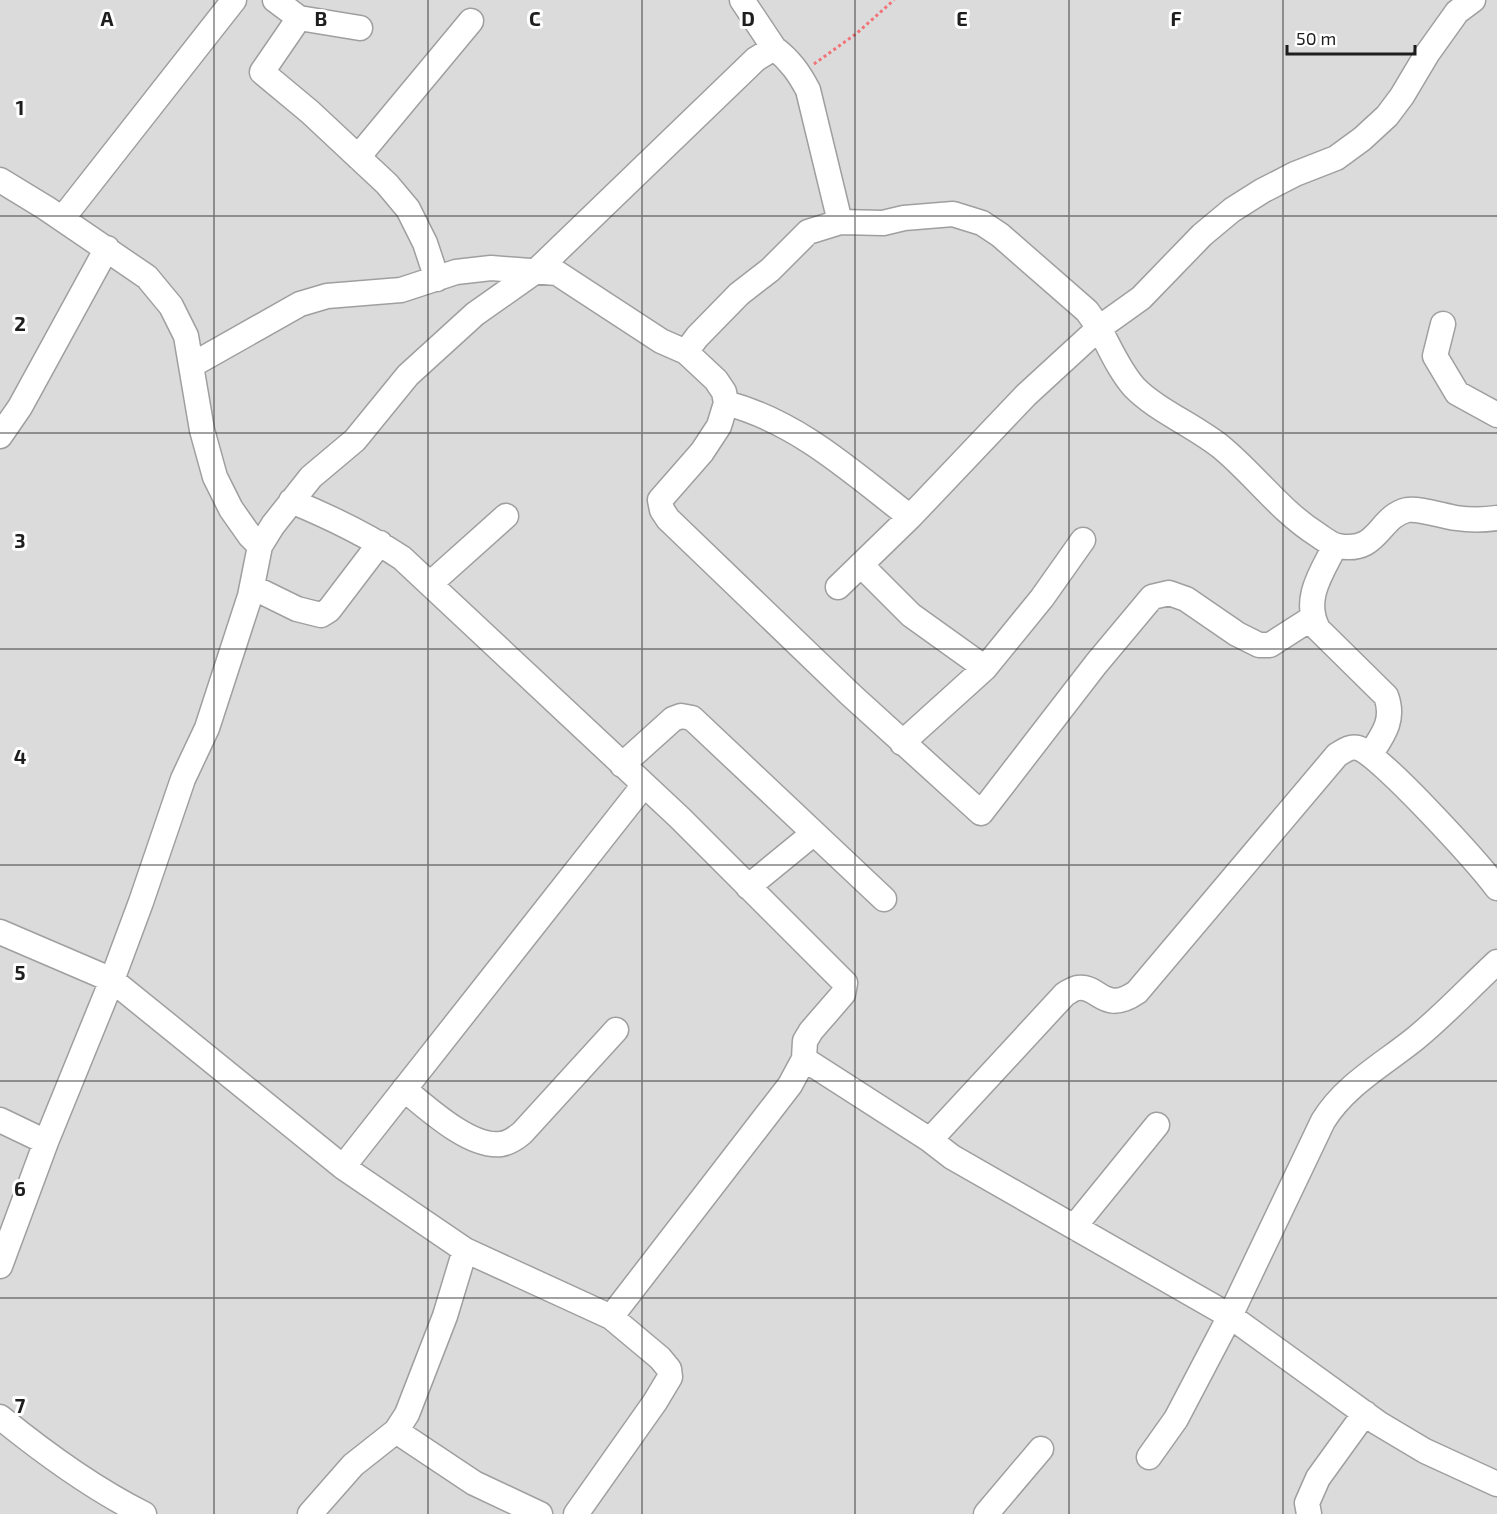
<svg xmlns="http://www.w3.org/2000/svg" width="1497" height="1514" viewBox="0 0 1497 1514" font-family="'Exo 2',sans-serif">
<style>
.residential{fill:#dcdbdb}
.lines{fill:none;stroke-linecap:round;stroke-linejoin:round}
.minor-casing{stroke:#9f9f9f;stroke-width:27}
.path{stroke:#f17377;stroke-width:3;stroke-dasharray:3 3;stroke-linecap:butt}
.minor{stroke:#fff;stroke-width:24}
.grid{fill:none;stroke:#1e1e1e;stroke-width:1.5;stroke-opacity:0.55}
.grid-label{font-size:20px;text-anchor:middle;font-weight:bold;fill:#1e1e1e;stroke:#fff;stroke-width:6;stroke-linejoin:round;paint-order:stroke}
</style>
<rect width="100%" height="100%" fill="#efeae5"/>
<path class="residential" d="M0 0H1497V1514H0Z"/>
<g class="lines">
<defs>
<path id="minor" d="M275 0 299 18 262 72 310 112 387 184 408 209 425 243 437 279
M742 0 774 48
M1473 0 1457 12 1427 54 1402 96 1387 116 1362 139 1336 158 1295 174 1262 191 1232 210 1202 235 1141 298 1099 328C1110 348 1119 370 1134 387 1156 410 1195 426 1221 447 1255 475 1280 511 1318 535 1324 539 1331 545 1338 546 1379 554 1378 517 1407 510 1419 508 1443 516 1456 518 1470 520 1483 520 1497 518
M299 18 360 28
M358 157 471 21
M0 180 46 208 147 277 171 306 186 336 202 430 215 477 231 509 250 536 260 546 250 596 207 728 183 779 141 902 112 980 0 932
M62 219 234 0
M1443 324 1435 356 1457 393 1497 415
M686 352 697 337 739 294 770 270 808 232 840 222 883 223 904 218 953 214 982 223 1000 235 1087 311 1099 328 1026 395 910 517 838 587
M192 365 300 304 327 296 401 290 456 272 491 268 557 273 661 341 686 352 716 380 724 392 726 403 719 426 702 452 660 500 662 510 668 519 851 695 981 813 1096 664 1152 597 1169 593 1186 599 1237 634 1259 645H1270L1312 618
M726 403C798 422 852 472 910 517
M0 436 20 407 107 248
M291 501C330 517 367 535 402 558L680 818 845 983 843 994 811 1031 805 1041 804 1059 790 1085 611 1317
M260 546 273 525 311 477 355 440 408 375 475 314 536 271 756 59 774 48C790 60 799 73 808 90L840 222
M1335 546C1322 572 1302 599 1318 629L1386 696C1395 720 1383 735 1370 755
M861 565 911 615 985 668
M430 584 506 516
M252 587 297 609 321 615 329 610 380 543
M902 743 985 668 1042 598 1083 540
M622 765 673 719 681 716 692 718 884 899
M748 887 814 833
M804 1059 930 1140 952 1157 1230 1316 1378 1423 1425 1451 1497 1484
M404 1089C427 1108 470 1148 501 1144 509 1143 516 1138 522 1133L616 1030
M0 1120 46 1142
M930 1140 1065 994C1069 992 1074 988 1078 988 1099 985 1104 1015 1137 992L1337 755C1344 751 1349 746 1358 748 1380 754 1479 864 1497 888
M343 1167 644 785
M1074 1227 1157 1125
M0 1266 46 1142 112 980 343 1167 465 1250 611 1317 660 1358 669 1369 670 1377 655 1402 576 1514
M0 1417C43 1452 94 1489 144 1514
M396 1431 474 1483 540 1514
M1149 1457 1176 1419 1230 1316 1323 1121C1345 1085 1384 1064 1416 1038 1444 1015 1470 987 1497 962
M310 1514 353 1465 396 1431 407 1414 445 1316 465 1250
M986 1514 1041 1449
M1309 1514 1307 1503 1318 1478 1365 1413"/>
</defs>
<use href="#minor" class="minor-casing"/>
<path class="path" d="M814 64 857 33 894 0"/>
<use href="#minor" class="minor"/>
</g>
<path class="grid" d="M214 0V1514M428 0V1514M642 0V1514M855 0V1514M1069 0V1514M1283 0V1514M0 216H1497M0 433H1497M0 649H1497M0 865H1497M0 1081H1497M0 1298H1497"/>
<g class="grid-label">
<text x="107" y="26">A</text>
<text x="321" y="26">B</text>
<text x="535" y="26">C</text>
<text x="748" y="26">D</text>
<text x="962" y="26">E</text>
<text x="1176" y="26">F</text>
<text x="20" y="115">1</text>
<text x="20" y="331">2</text>
<text x="20" y="548">3</text>
<text x="20" y="764">4</text>
<text x="20" y="980">5</text>
<text x="20" y="1196">6</text>
<text x="20" y="1413">7</text>
</g>
<path d="M1287 45v9h128v-9" fill="none" stroke="#1e1e1e" stroke-width="3"/>
<text x="1296" y="45" font-size="18" fill="#1e1e1e" stroke="#ffffff" stroke-width="4.5" paint-order="stroke">50 m</text>
</svg>
